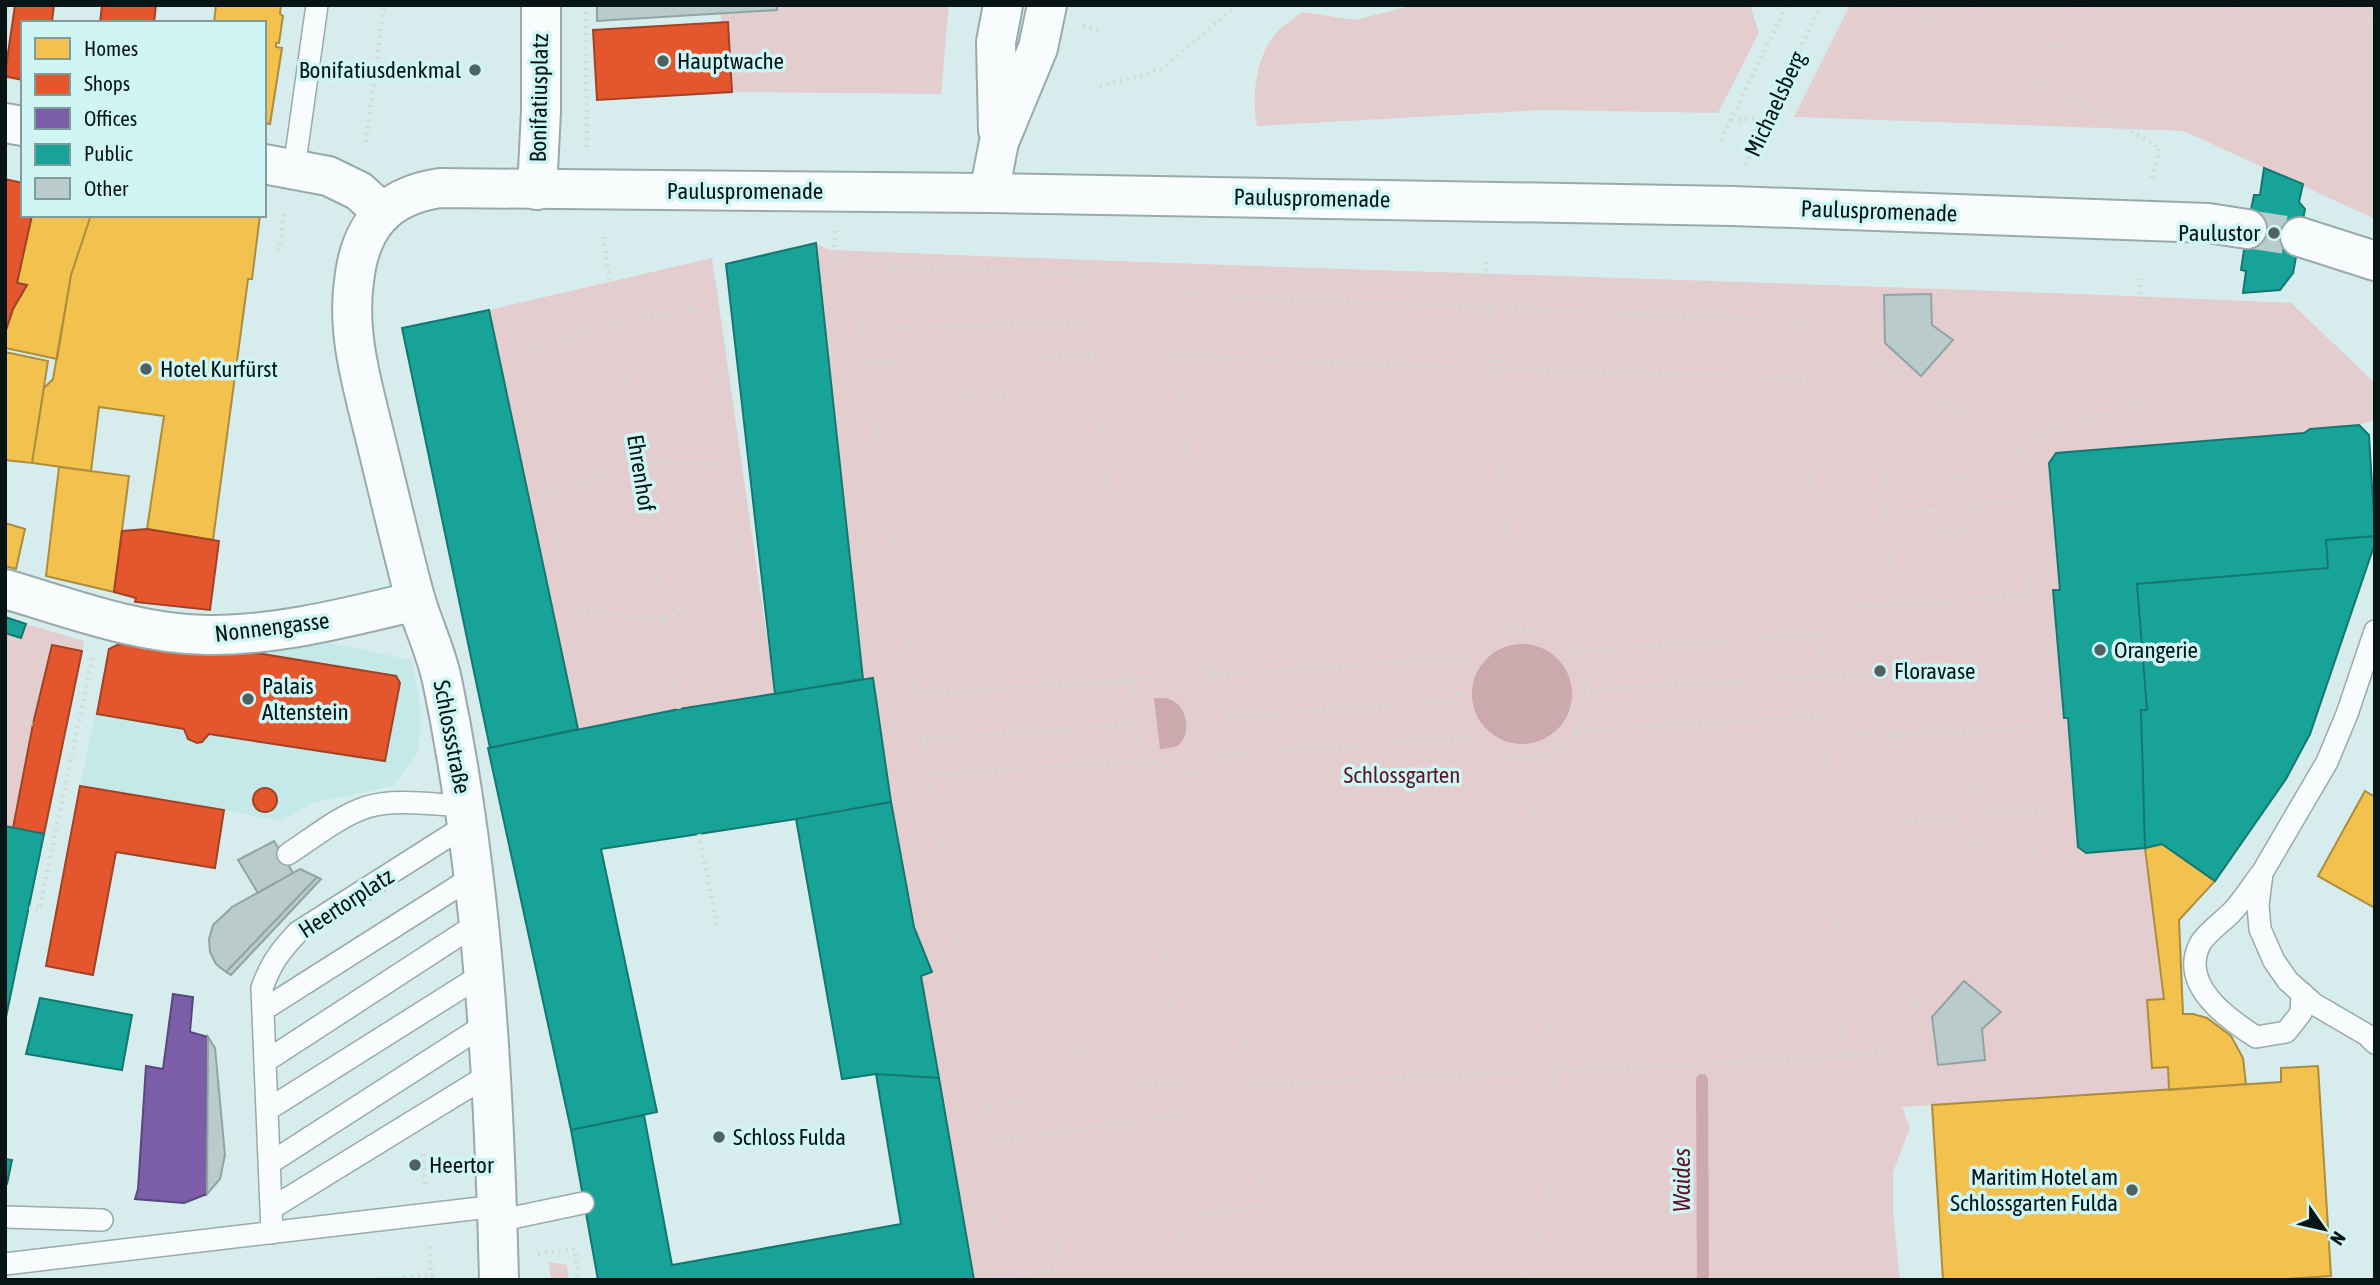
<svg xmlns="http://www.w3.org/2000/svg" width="2380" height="1285" viewBox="0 0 2380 1285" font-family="'Asap Condensed',sans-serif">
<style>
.built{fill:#c5e9e9}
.green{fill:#e4cdcf}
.water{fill:#cca9ad}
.homes{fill:#f2c14e;stroke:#ac8d3d;stroke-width:2}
.shops{fill:#e4572e;stroke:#a24326;stroke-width:2}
.offices{fill:#7b5ea7;stroke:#58487b;stroke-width:2}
.public{fill:#17a398;stroke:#127871;stroke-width:2}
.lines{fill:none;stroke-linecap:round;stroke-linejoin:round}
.stream{stroke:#cca9ad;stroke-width:12}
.building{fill:#bacbcb;stroke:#92a3a3;stroke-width:2}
.street-tunnel{stroke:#b8cdcd;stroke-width:38;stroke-dasharray:38 19;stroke-linecap:butt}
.lane-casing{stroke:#9aa;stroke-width:24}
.street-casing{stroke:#9aa;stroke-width:42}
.secondary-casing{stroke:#9aa;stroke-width:42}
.path{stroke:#d4d9d9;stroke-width:4.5;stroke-dasharray:2 5;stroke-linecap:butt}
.lane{stroke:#f9fcfc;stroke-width:21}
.street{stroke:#f9fcfc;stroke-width:38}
.secondary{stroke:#f9fcfc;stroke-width:38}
.poi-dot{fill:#506161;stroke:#cff5f5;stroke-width:2.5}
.labels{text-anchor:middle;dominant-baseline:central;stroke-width:7;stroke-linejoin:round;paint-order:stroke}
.poi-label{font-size:23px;fill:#071515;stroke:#cff5f5;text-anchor:start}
.street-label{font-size:23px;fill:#071515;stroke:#cff5f5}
.park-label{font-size:23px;fill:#5d1625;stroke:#cff5f5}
.water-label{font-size:24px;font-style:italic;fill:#5a1322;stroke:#cff5f5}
</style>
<rect width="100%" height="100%" fill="#d7eded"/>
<path class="built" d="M137 611 205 617 412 660 421 710 418 752 393 786 313 803 280 821 224 810 80 786 109 649Z"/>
<path class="green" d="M777 5H949L941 94 732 92 728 22H721V14L777 10Z
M1414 5H1750L1759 33 1718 113 1544 110 1257 126C1251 96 1256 53 1279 30 1286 23 1295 18 1302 12L1355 20Z
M1850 5H2230L2235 8 2237 5H2375V219L2184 131 1794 117Z
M816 243 826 249 835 250C1320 271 1806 281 2291 303L2375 383V420L2359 425 2310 429 2304 433 2056 453 2049 463 2060 590 2054 591 2064 718H2068L2078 846 2086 853 2145 848 2164 999 2147 1000 2152 1068 2168 1067 2169 1090 1902 1107 1910 1128 1893 1172V1212L1900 1280H974L921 976 932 972 914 927 891 802 873 678 863 679Z
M712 258 775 694 679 709 578 729 489 310Z
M26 624 84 641 82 651 52 645 33 724 13 828 5 826V633L21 638Z
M549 1262 567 1265 569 1280H551Z"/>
<path class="water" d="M1472 694a50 50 0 1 1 100 0a50 50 0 1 1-100 0Z
M1154 698C1162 698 1168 697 1175 702 1188 710 1191 737 1177 746 1172 748 1166 748 1160 749Z"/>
<path class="homes" d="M216 5H281L280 14 283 16 279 43H276V47L282 48 270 124 264 123V23H214Z
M32 215H91L71 275 57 359 5 348V333L13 309 27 285 17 283Z
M91 215H260L252 279H248L213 540 147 529 164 416 99 407 91 471 32 463 44 388 53 379 71 275Z
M5 352 48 361 32 463 5 460Z
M59 467 129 476 114 592 46 576Z
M5 523 25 529 16 569 5 566Z
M2365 791 2375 797V908L2318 876Z
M2162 844 2215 881 2179 920 2183 1014H2193L2207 1018 2231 1036 2243 1058 2246 1084 2169 1090 2168 1067 2152 1068 2147 1000 2164 999 2145 848Z
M2318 1066 2331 1276 2269 1280H1943L1932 1105 2281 1082V1068Z"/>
<path class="shops" d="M15 5H54L52 22 59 23H23V80L8 77 5 74Z
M102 5H156L154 23H100Z
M728 22 732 92 597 100 593 30Z
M5 179 23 183V215H32L17 283 27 285 13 309 5 333Z
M147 529 219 541 210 610 135 602 136 598 114 592 122 531Z
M141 634 396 676 400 683 385 761 209 734 202 742 197 743 188 739 184 729 97 714 109 649Z
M52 645 82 651 44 834 13 828 33 724Z
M80 786 224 810 215 868 116 852 93 975 46 966Z
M253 800a12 12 0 1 1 24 0a12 12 0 1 1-24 0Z"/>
<path class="offices" d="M173 994 193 997 190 1032 208 1037 207 1194 184 1203 135 1199 138 1189 146 1066 163 1069Z"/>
<path class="public" d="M2264 168 2303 184 2299 202 2305 209 2293 273 2280 290 2243 293 2246 271 2241 270 2247 229 2254 195H2260Z
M816 243 863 679 775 694 726 264Z
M489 310 578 729 490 748 402 328Z
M2359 425 2369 435 2375 536 2326 540 2328 568 2137 584 2147 710H2141L2145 848 2086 853 2078 847 2068 718H2064L2053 590H2060L2049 463 2056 453 2304 433 2310 429Z
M2375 536V543L2310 734 2286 779 2215 881 2162 844 2145 848 2141 710H2147L2137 584 2328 568 2326 540Z
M5 617 26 624 21 638 5 633Z
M873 678 891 802 796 819 601 849 657 1112 571 1130 488 748 679 709Z
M891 802 914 927 932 972 921 976 939 1078 876 1074 842 1079 796 819Z
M5 826 44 834 5 1022Z
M40 998 132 1015 122 1070 26 1054Z
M876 1074 939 1078 974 1280H598L571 1130 644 1115 672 1265 901 1224Z
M5 1159 12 1160 7 1184H5Z"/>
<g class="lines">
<path class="stream" d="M1702 1080 1703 1280"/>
</g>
<path class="building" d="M597 5H777V10L597 21Z
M1931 294 1932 325 1953 340 1921 376 1885 343 1884 295Z
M274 841 293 873 258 893 238 860Z
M300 869 317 877 226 972 216 964 210 952 209 939 213 925 232 907Z
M317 877 321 879 231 975 226 972Z
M1964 981 2001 1012 1982 1029 1985 1060 1938 1065 1932 1017Z
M208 1037 215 1048 225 1155 220 1179 207 1194Z"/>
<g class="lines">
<path class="street-tunnel" d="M2247 229 2300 237"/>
<defs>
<path id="lane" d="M294 169 317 5
M2375 631 2347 714 2327 762 2262 873 2258 905 2260 929 2274 961 2288 981 2314 1004 2367 1035 2375 1043
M288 854C313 838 339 816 367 807 397 798 435 805 465 806
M2261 874C2251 887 2242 902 2231 913 2221 923 2206 933 2200 944 2179 985 2228 1019 2256 1037L2286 1032 2301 1013 2302 993
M263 1010 474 876
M266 1061 478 923
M267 1110 483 974
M270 1163 486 1024
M272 1208 490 1074
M5 1217 102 1220
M497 1221 583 1203
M272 1233 262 988C271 963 280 951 298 932L468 824
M5 1264 497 1206"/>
<path id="street" d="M5 123 23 126
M264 164 328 176 359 191 383 213
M537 190 541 111V5
M989 193 1733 206 2208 223 2247 229
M2300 237 2375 261
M5 589C70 608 138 634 207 635 277 636 349 617 416 601"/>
<path id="secondary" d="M998 130 996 42 1003 5
M499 1280C494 1079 483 877 442 680 436 652 423 625 415 598 400 542 387 485 373 429 361 380 347 332 354 281 360 227 385 196 440 188L989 193 999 142 1038 48 1047 5"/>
</defs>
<use href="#lane" class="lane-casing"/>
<use href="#street" class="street-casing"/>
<use href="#secondary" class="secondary-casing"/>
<path class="path" d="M586 5 587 150
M1897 5 2160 147 2151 182
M1968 5 2058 50 2081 5
M2328 5 2375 20
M1083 26 1099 30
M5 33 8 5
M1100 87 1162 69 1237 5
M1731 120 1766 119
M1721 140 1787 5
M366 142 384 5
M1746 165 1766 119 1821 5
M835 231 834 263 1087 274 1092 356
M603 237 679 709
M279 251 284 214
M1486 262 1514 629
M897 265 859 308 923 739 992 1141 1055 1133 1059 1280
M692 309C704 313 708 318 712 330L740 560 739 568 734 575 664 620 580 611 572 605 568 594 523 374C523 359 526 353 539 346L617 322Z
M1802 321 1879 360 2020 454
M861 329 1090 323
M1176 356 1175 294 1801 321 1822 677 1824 716 1844 1057 1249 1085 1221 755 1232 735 1227 699 1213 675 1176 356 1494 369 1805 378
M1879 360 1886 512
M866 363 931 359C934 370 938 381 947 388 964 401 998 404 1016 391 1026 383 1031 370 1034 358L1092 356 1185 1115 1055 1133
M549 496 639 462 728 464
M1934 510V492C1944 476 1957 472 1971 486L1972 505
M2029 595 1860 607 1867 737 2038 727
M1894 603 1886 512 1934 510 1935 523 1939 531C1953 538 1964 535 1973 523L1972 505 2023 502
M1458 694a65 65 0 1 1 130 0a65 65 0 1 1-130 0Z
M1572 651 1820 635 1859 607
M1588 690 1863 674
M916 695 1152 678C1180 659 1184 657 1213 675L1468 658
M1229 716 1458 701
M5 718 33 724
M1577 731 1824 716 1867 737
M1901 735 1907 821
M923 739 1137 724
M929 775 1142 761 1159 762 1189 777 1209 771 1221 755 1474 737
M1955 819 1954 800C1964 785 1977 781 1991 794L1993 814
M699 834 717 926
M29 908 39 910 93 656
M1916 1005 1907 821 1955 819C1955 825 1954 835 1960 840 1970 847 1991 844 1994 831 1994 826 1993 819 1993 814L2044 810
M1844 1057 1883 1051 1916 1005 2041 845 2044 810 2020 454 2039 436 2137 405 2141 279
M1249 1085 1264 1206 1282 1280
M987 1106 1024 1102C1036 1059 1080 1033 1116 1069 1122 1074 1125 1081 1130 1087L1181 1081
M423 1154 425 1184
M430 1247 432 1280
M538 1254 575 1249 578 1280
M992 1279 1059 1268
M376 1280 432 1275
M991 1280 997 1256 992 1142
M1165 1280 1183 1232 1196 1216 1264 1206
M1522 1280 1543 1223 1552 1176 1554 1070 1528 759"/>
<use href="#lane" class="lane"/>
<use href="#street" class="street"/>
<use href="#secondary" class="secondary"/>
</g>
<g class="poi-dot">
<circle cx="663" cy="61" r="7"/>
<circle cx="475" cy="70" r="7"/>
<circle cx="2274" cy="233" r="7"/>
<circle cx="146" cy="369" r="7"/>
<circle cx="2100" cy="650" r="7"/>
<circle cx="1880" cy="671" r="7"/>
<circle cx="248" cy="699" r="7"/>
<circle cx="719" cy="1137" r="7"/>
<circle cx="415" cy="1165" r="7"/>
<circle cx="2132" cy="1190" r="7"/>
</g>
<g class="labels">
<g class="poi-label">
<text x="677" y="61">Hauptwache</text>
<text x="461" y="70" text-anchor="end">Bonifatiusdenkmal</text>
<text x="2260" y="233" text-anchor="end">Paulustor</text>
<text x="160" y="369">Hotel Kurfürst</text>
<text x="2114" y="650">Orangerie</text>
<text x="1894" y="671">Floravase</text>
<text x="262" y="686">Palais<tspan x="262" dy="26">Altenstein</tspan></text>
<text x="733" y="1137">Schloss Fulda</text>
<text x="429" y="1165">Heertor</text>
<text x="2118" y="1177" text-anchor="end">Maritim Hotel am<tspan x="2118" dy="26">Schlossgarten Fulda</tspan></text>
</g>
<g class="street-label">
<text transform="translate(539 98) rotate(-89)">Bonifatiusplatz</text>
<text transform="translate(1775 104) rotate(-65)">Michaelsberg</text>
<text x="745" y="191">Pauluspromenade</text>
<text transform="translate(1312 198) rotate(1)">Pauluspromenade</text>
<text transform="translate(1879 211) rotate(2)">Pauluspromenade</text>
<text transform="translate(641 473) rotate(81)">Ehrenhof</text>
<text transform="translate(272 627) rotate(-7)">Nonnengasse</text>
<text transform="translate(452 737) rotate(79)">Schlossstraße</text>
<text transform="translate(346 903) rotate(-33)">Heertorplatz</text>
</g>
<g class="park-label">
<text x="1402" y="775">Schlossgarten</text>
</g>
<g class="water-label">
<text transform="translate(1681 1180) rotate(-90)">Waides</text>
</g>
</g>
<rect width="2380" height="1285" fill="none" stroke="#071515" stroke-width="14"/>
<rect x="21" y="21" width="245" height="196" fill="#cff5f5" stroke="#7f9b9b" stroke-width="2"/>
<rect x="35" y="38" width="35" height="21" fill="#f2c14e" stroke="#7f9b9b" stroke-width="2"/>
<text x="84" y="56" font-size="21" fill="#071515">Homes</text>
<rect x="35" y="74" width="35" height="21" fill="#e4572e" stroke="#7f9b9b" stroke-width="2"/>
<text x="84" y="91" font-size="21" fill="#071515">Shops</text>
<rect x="35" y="108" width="35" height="21" fill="#7b5ea7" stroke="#7f9b9b" stroke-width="2"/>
<text x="84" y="126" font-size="21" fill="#071515">Offices</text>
<rect x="35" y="144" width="35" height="21" fill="#17a398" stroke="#7f9b9b" stroke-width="2"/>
<text x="84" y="161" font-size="21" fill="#071515">Public</text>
<rect x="35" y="178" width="35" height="21" fill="#bacbcb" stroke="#7f9b9b" stroke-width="2"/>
<text x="84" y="196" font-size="21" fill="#071515">Other</text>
<g transform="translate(2324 1229) rotate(124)" stroke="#cff5f5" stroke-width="5" paint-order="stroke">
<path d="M0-5L12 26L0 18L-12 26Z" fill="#071515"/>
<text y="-10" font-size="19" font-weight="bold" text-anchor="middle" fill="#071515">N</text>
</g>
</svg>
